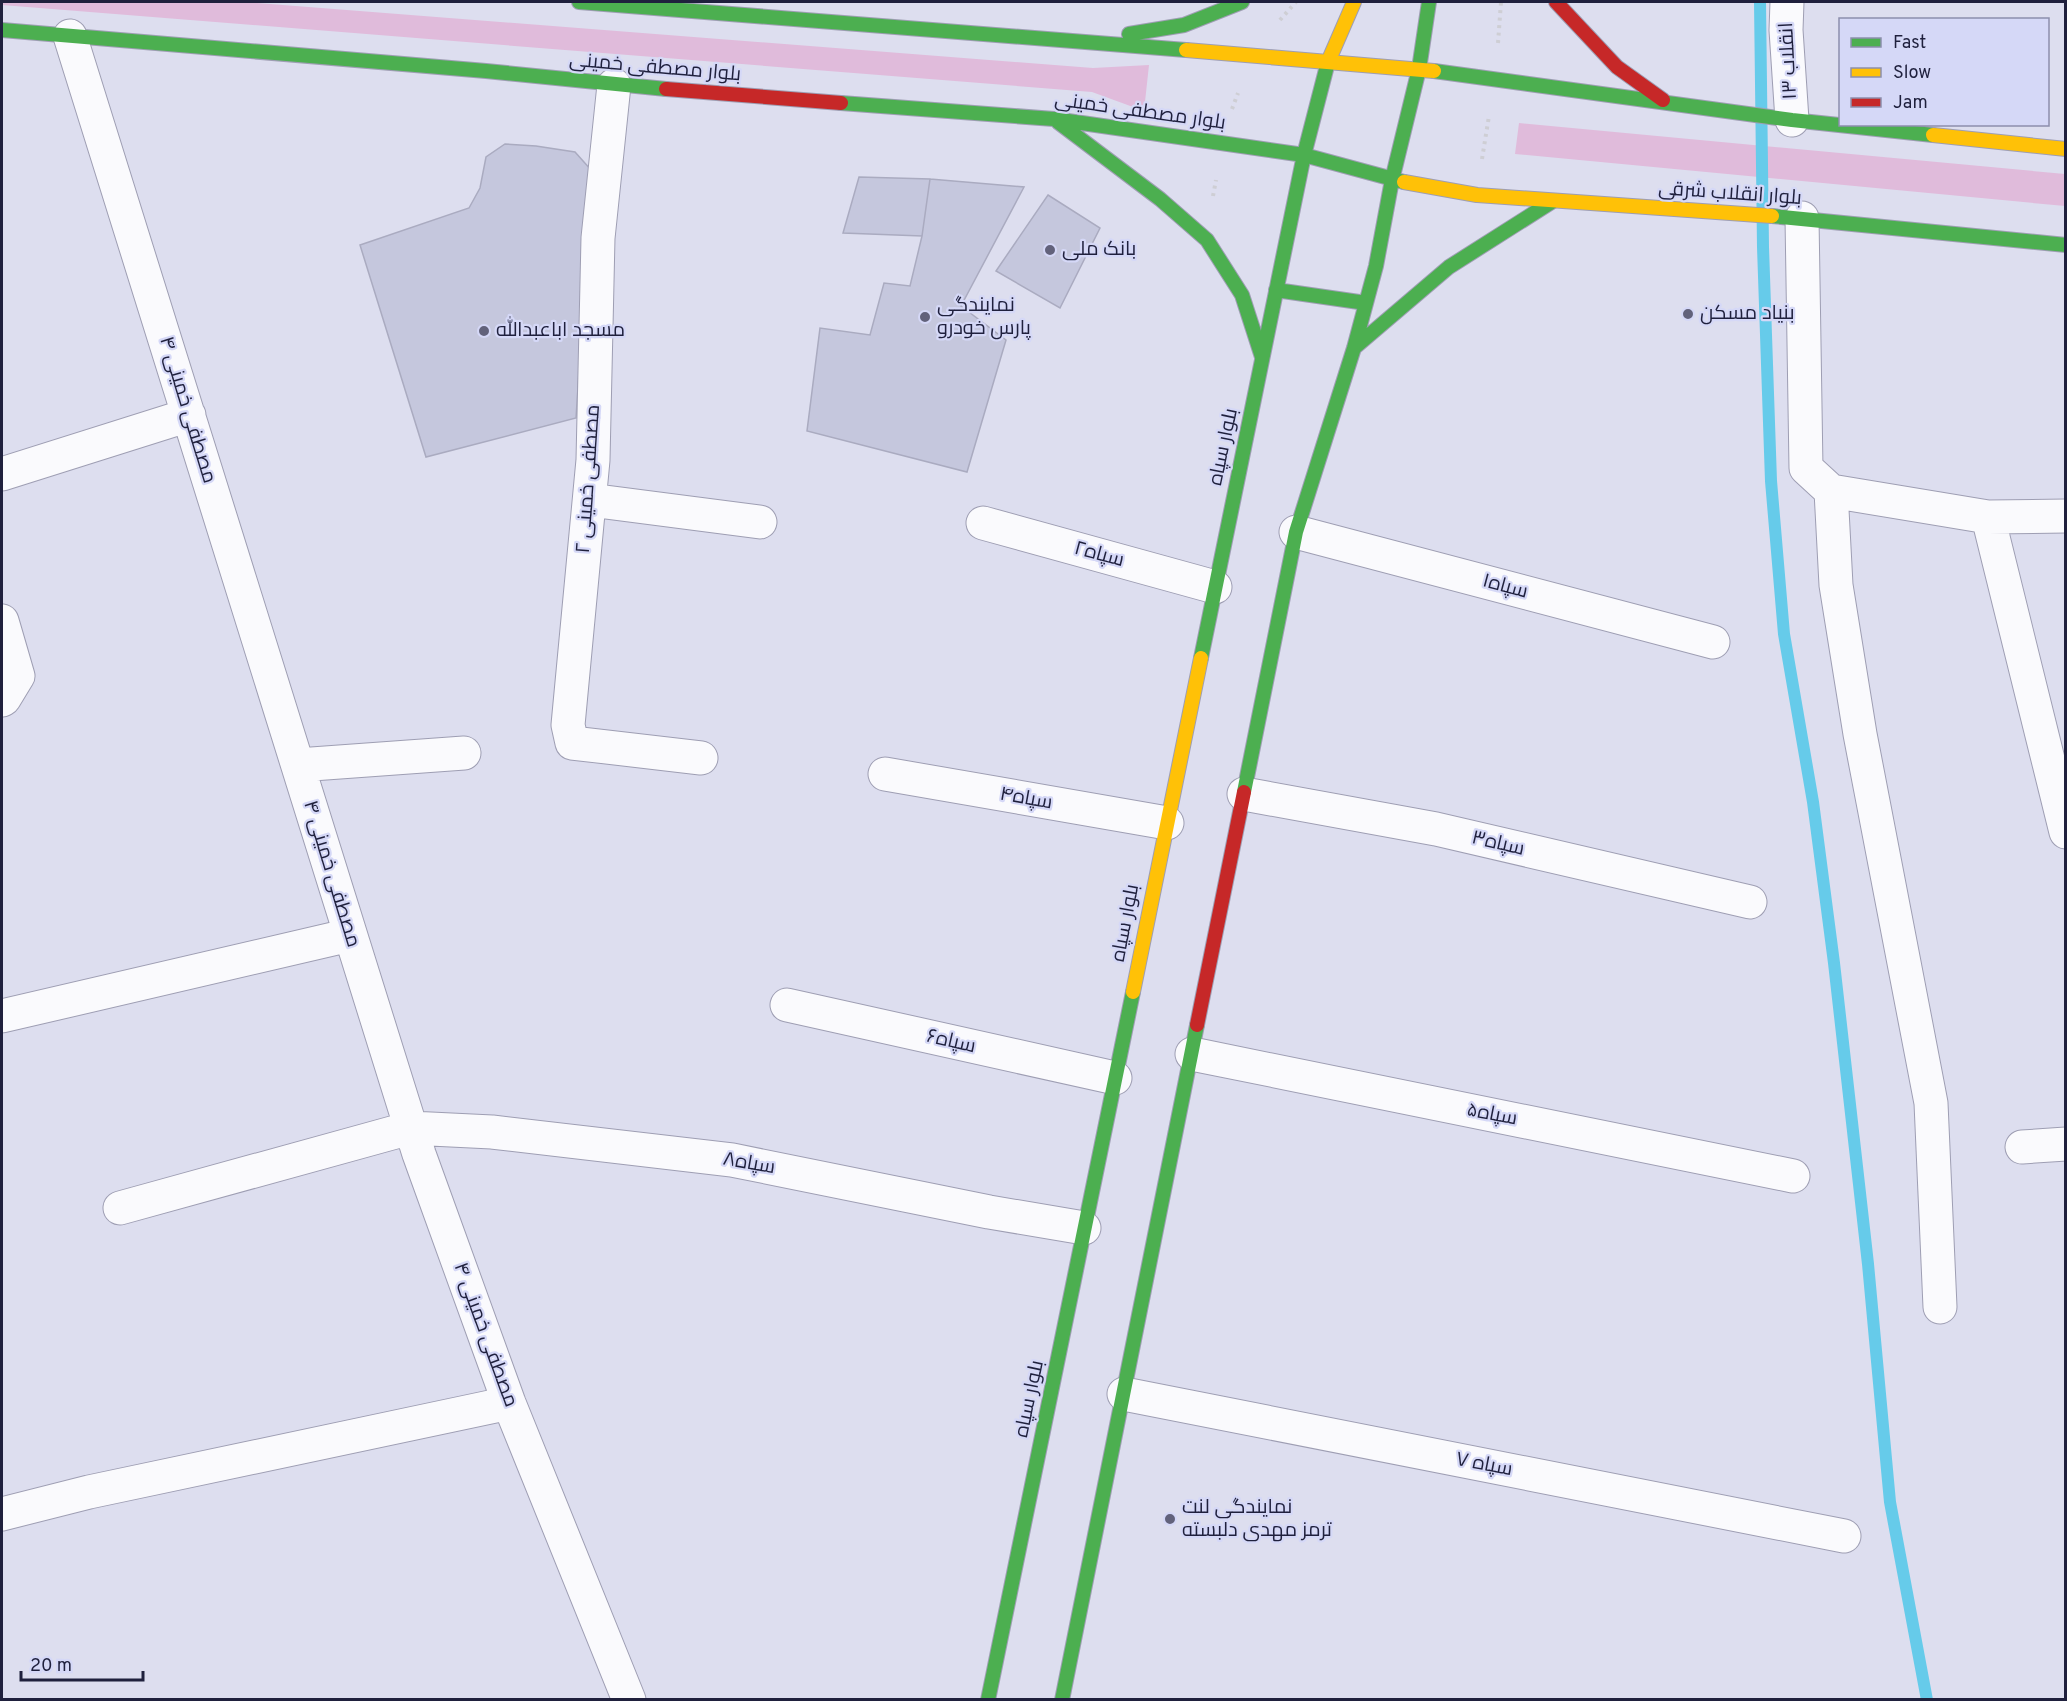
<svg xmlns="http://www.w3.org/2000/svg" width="2067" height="1701" viewBox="0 0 2067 1701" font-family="Overpass,Cairo,sans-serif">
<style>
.green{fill:#e0bbdb}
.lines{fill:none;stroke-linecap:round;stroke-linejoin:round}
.stream{stroke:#66cbea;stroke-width:12}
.building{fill:#c5c7dd;stroke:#aaabc0;stroke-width:1.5}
.street-casing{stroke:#9e9eb3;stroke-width:35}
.fast-casing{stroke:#9e9eb3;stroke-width:16}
.slow-casing{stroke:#9e9eb3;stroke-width:16}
.jam-casing{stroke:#9e9eb3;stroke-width:16}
.path{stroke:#ceced4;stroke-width:4;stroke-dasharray:3 4.5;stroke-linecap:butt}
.street{stroke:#fafafd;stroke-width:33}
.fast{stroke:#4caf50;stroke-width:14}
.slow{stroke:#ffc107;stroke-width:14}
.jam{stroke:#c62828;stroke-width:14}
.poi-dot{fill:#62627b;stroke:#d5d8f7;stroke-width:2}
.labels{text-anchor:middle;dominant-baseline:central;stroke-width:4.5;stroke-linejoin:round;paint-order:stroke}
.street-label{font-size:20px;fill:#1f203d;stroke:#d5d8f7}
.poi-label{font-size:20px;fill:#1f203d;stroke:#d5d8f7;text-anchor:start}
</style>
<rect width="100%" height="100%" fill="#dddeef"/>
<path class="green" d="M2 2H245L1093 68 1149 65 1144 111 1092 92 2 5Z
M1519 123 2065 174V206L1515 154Z"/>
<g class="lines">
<path class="stream" d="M1760 2 1763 247 1771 481 1784 634 1813 802 1834 963 1868 1264 1890 1502 1927 1700"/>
</g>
<path class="building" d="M505 144 536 146 575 152 592 171 576 418 426 457 360 245 469 208 480 188 486 157Z
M859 177 930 179 922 236 843 233Z
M930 179 1024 187 961 306 1006 340 967 472 807 431 820 328 870 335 884 283 910 286 922 236Z
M1048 195 1100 228 1060 308 996 271Z"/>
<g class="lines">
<defs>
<path id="street" d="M1787 2 1786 30 1792 120
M70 36 419 1154 509 1403 629 1700
M614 85 598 238 593 460 568 725 572 743 701 758
M1802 218 1806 468 1831 491 1988 517 2066 516
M2 474 189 415
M1831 491 1836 585 1860 734 1931 1103 1940 1307
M590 500 760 522
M1988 517 2066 832
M983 523 1215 587
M1296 532 1713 642
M2 621 18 676 4 699 2 700
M298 765 464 753
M885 774 1167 823
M1244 794 1436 829 1750 902
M787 1005 1115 1078
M2 1016 350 935
M1192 1054 1793 1176
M2022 1147 2066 1144
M120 1208 410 1128 492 1132 732 1160 989 1212 1084 1228
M1124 1394 1844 1536
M2 1514 89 1492 509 1403"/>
<path id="fast" d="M579 2 1186 50
M2 30 486 71 666 89
M1129 34 1184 25 1242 2
M1419 69 1429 2
M1434 71 1792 120 1933 135
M841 103 1054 119 1304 155 1404 182
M1058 122 1160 199 1207 240 1242 295 1262 357
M1772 216 2066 245
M1276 290 1366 303
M1354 348 1449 267 1553 201
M1201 658 1304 155 1328 62
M1244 792 1296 532 1354 348 1376 266 1392 180 1419 69
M988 1700 1133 992
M1062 1700 1197 1025"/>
<path id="slow" d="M1186 50 1434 71
M1328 62 1354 2
M1933 135 2066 149
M1404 182 1477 195 1772 216
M1133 992 1201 658"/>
<path id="jam" d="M1556 2 1617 67 1663 100
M666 89 841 103
M1197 1025 1244 792"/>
</defs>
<use href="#street" class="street-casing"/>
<use href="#fast" class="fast-casing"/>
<use href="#slow" class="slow-casing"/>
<use href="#jam" class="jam-casing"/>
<path class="path" d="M1280 20 1296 2
M1498 43 1501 2
M1232 109 1238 93
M1482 159 1489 116
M1213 196 1216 180"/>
<use href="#street" class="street"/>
<use href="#fast" class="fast"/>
<use href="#slow" class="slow"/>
<use href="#jam" class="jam"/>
</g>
<g class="poi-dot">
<circle cx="1050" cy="250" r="6"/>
<circle cx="1688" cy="314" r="6"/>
<circle cx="925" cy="317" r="6"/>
<circle cx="484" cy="331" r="6"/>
<circle cx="1170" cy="1519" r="6"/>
</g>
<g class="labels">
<g class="street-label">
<text transform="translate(1789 61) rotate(-93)">انقلاب ۱۳</text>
<text transform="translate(655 68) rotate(5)">بلوار مصطفی خمینی</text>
<text transform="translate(1140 112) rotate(8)">بلوار مصطفی خمینی</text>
<text transform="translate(1730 194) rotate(4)">بلوار انقلاب شرقی</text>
<text transform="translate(187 410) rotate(73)">مصطفی خمینی ۴</text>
<text transform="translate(1224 447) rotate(-78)">بلوار سپاه</text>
<text transform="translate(589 479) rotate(-86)">مصطفی خمینی ۲</text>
<text transform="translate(1099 555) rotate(15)">سپاه۲</text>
<text transform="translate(1505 587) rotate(15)">سپاه۱</text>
<text transform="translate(1026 799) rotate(10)">سپاه۴</text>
<text transform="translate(1498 844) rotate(13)">سپاه۳</text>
<text transform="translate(331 874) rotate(73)">مصطفی خمینی ۴</text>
<text transform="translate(1126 923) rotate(-79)">بلوار سپاه</text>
<text transform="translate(951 1042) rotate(13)">سپاه۶</text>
<text transform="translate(1492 1115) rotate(11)">سپاه۵</text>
<text transform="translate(749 1164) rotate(10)">سپاه۸</text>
<text transform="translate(485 1335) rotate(70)">مصطفی خمینی ۴</text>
<text transform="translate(1030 1399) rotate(-78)">بلوار سپاه</text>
<text transform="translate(1484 1465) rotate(11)">سپاه ۷</text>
</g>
<g class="poi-label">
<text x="1062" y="250">بانک ملی</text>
<text x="937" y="306">نمایندگی<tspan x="937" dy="23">پارس خودرو</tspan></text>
<text x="1700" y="314">بنیاد مسکن</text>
<text x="496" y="331">مسجد اباعبدالله</text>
<text x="1182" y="1508">نمایندگی لنت<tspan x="1182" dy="23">ترمز مهدی دلبسته</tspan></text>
</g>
</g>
<rect width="2067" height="1701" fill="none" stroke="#1f203d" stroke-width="6"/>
<rect x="1839" y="18" width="210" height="108" fill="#d5d8f7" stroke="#8c8ead" stroke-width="1.5"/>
<rect x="1851" y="38" width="30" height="9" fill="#4caf50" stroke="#8c8ead" stroke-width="1.5"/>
<text x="1893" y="48" font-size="18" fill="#1f203d">Fast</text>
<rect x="1851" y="68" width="30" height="9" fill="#ffc107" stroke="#8c8ead" stroke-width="1.5"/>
<text x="1893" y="78" font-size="18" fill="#1f203d">Slow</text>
<rect x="1851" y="98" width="30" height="9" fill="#c62828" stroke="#8c8ead" stroke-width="1.5"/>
<text x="1893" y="108" font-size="18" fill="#1f203d">Jam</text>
<path d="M21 1671v9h122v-9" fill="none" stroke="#1f203d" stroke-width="3"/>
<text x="30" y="1671" font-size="18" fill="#1f203d" stroke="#d5d8f7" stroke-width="4.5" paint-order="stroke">20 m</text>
</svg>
